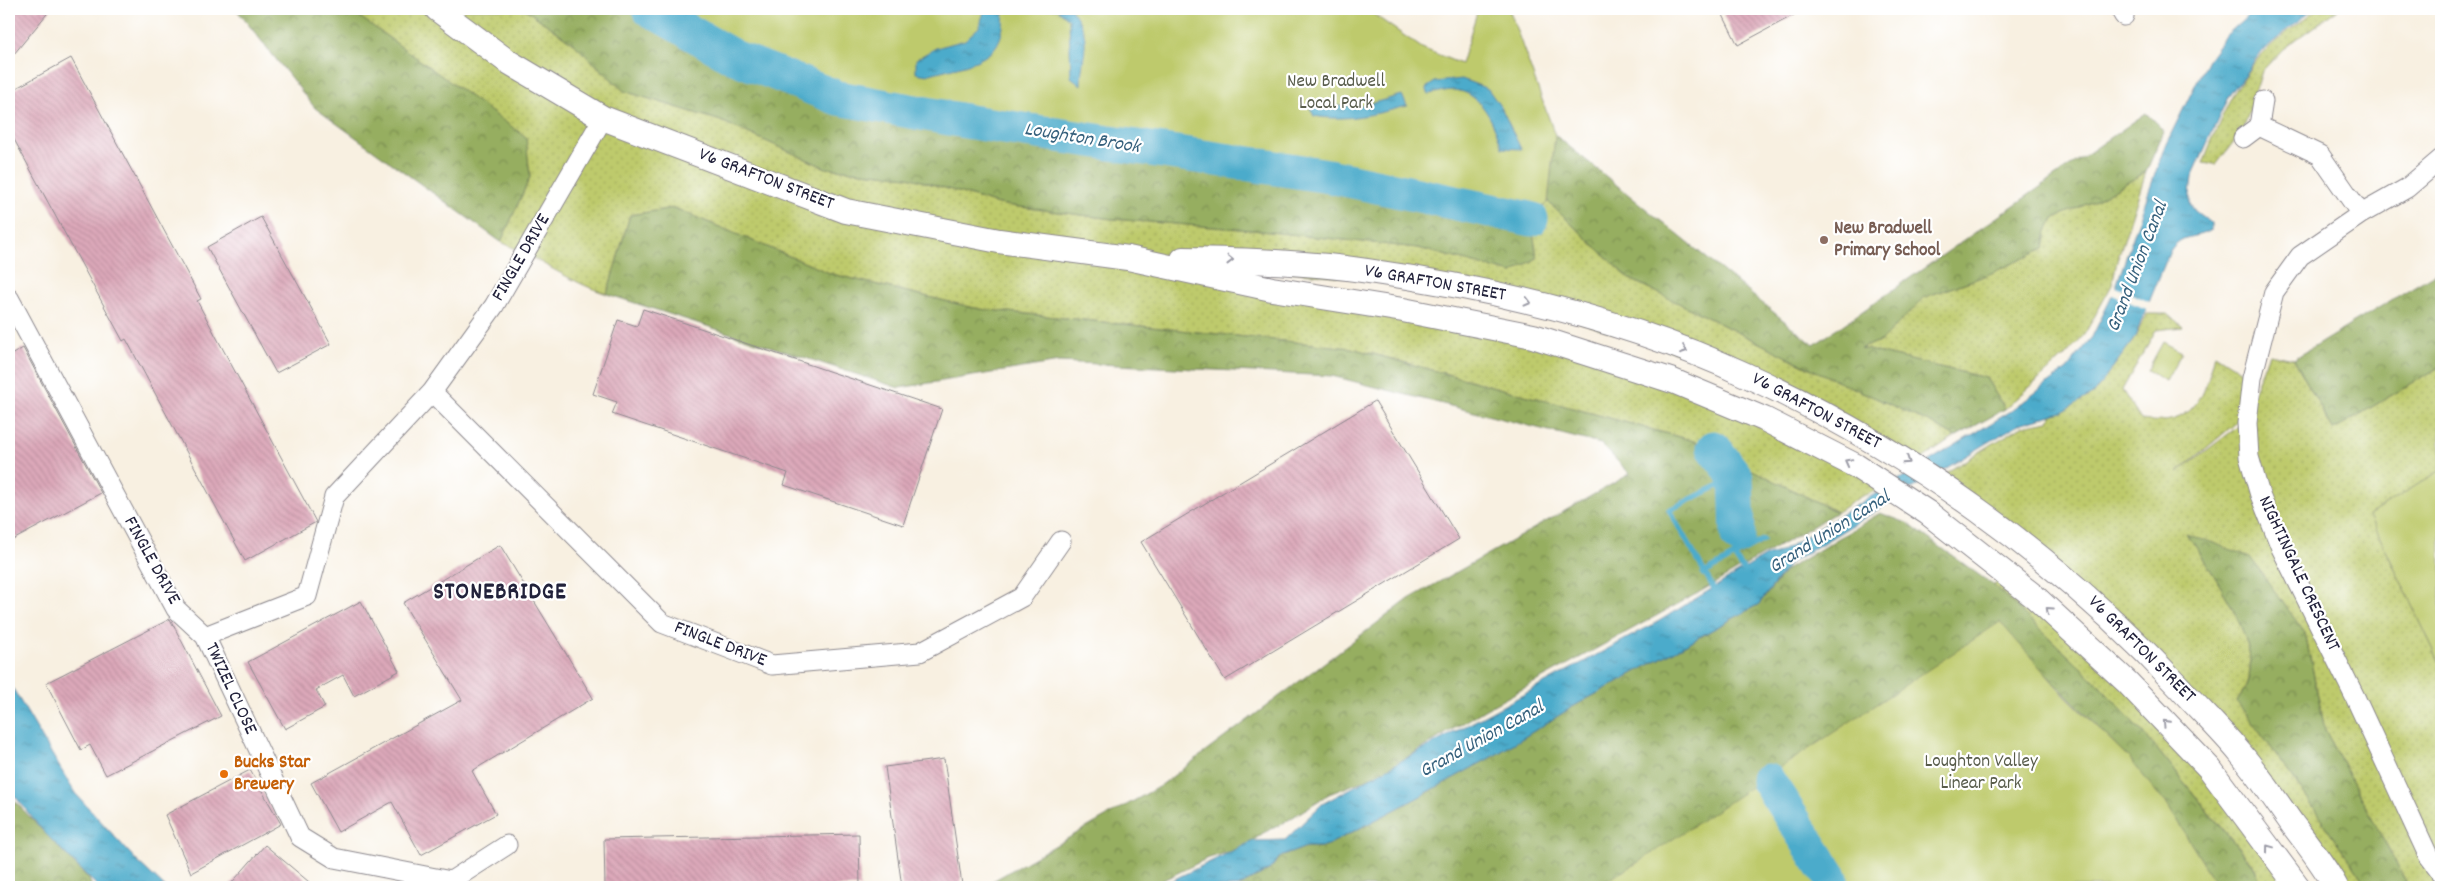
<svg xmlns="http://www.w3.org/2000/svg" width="2450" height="896" viewBox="0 0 2450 896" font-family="Dekko,sans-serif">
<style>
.grass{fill:url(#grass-dots);stroke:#707654}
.forest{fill:url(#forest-crowns);stroke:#5c684e}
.green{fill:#beca6c;stroke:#707654}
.water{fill:url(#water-ripples);stroke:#376683}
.pier{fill:#f8f0e1}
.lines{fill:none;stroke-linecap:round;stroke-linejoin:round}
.stream{stroke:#4cabcb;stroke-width:5.5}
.river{stroke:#4cabcb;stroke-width:35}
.building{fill:url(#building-back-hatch)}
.minor-casing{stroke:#8d898e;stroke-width:21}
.tertiary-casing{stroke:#8d898e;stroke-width:26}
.minor{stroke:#fff;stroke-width:19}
.tertiary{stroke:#fff;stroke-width:24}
.oneway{stroke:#9c9ca7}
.education-dot{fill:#8d6e63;stroke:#fff;stroke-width:2}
.food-dot{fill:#e8710a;stroke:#fff;stroke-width:2}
.labels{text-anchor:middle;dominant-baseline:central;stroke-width:4.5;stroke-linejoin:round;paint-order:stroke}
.park-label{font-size:19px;fill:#595d4c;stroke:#fff}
.street-label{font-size:19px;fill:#22223b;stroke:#fff}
.education-label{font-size:19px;font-weight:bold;fill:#785e54;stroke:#fff;text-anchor:start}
.food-label{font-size:19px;font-weight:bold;fill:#c56008;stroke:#fff;text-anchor:start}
.water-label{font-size:20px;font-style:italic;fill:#35607c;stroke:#fff}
.district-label{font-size:24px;font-weight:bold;letter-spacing:1px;fill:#22223b;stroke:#fff}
</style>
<defs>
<pattern id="grass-dots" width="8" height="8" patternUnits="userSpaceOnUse" patternTransform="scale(1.25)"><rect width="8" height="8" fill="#beca6c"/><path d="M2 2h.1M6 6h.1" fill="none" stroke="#a3ad5e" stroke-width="1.8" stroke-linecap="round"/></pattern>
<pattern id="forest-crowns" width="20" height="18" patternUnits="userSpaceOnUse" patternTransform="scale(1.25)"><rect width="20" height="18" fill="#96ae60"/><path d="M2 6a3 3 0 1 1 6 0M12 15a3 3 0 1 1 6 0" fill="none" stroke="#7a8d50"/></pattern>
<pattern id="water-ripples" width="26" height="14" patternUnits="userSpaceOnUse" patternTransform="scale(1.25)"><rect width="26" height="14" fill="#4cabcb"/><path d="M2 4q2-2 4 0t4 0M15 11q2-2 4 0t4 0" fill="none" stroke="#3f8ba6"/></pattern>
<pattern id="building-back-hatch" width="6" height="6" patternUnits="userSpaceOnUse" patternTransform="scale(1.25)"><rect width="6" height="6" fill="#dca8b9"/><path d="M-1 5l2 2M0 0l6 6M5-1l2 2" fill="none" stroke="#bc90a0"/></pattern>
</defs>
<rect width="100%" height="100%" fill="#fff"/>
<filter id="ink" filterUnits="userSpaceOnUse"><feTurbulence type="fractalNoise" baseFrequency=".02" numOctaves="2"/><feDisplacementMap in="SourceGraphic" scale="10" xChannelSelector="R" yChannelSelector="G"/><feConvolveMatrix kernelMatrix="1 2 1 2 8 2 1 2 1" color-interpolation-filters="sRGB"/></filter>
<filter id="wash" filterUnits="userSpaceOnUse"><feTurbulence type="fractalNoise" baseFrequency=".0096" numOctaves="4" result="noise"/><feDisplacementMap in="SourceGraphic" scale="20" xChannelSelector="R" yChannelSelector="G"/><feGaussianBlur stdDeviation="1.12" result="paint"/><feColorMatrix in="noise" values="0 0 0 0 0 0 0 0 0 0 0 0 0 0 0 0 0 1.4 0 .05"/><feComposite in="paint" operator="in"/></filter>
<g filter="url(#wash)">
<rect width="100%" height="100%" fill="#f8f0e1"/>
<path class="grass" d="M349 9H525L574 44 624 91 721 121 826 168 908 177 998 204 1112 219 1252 230 1418 248 1512 273 1537 258 1531 219 1548 202 1630 279 1816 371 1931 423 1955 437 1905 470 1745 374 1470 288 1134 258 1355 293 1673 381 1890 485 1860 497 1837 512 1694 441 1351 348 979 309 832 274 674 208 630 215 607 294C569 282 538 258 501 242L530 177 525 137Z
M2318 9H2338L2283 49 2262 71 2244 128 2216 165 2203 163C2217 126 2234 84 2261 55 2278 38 2299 23 2318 9Z
M2146 172 2117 261 2112 285 2092 321 2084 335 2063 358 2005 409 1986 378 1859 348 1881 341 1925 297 1987 275 2047 231 2054 218 2096 200Z
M2147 314H2168L2183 327 2156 330 2122 390 2141 420C2193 428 2204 399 2215 354L2252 378 2236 423 2178 472 2240 425 2269 354 2294 359 2333 430 2441 366V470L2369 515 2441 665V887H2409L2325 730 2305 633 2187 533C2207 565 2255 632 2250 671 2248 682 2243 693 2237 702L2284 765 2368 887H2336L2149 655 1932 481 2022 426 2049 421 2051 416 2094 393 2134 339Z
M2009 575 2127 682 2298 887H2263L2254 866 2145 735 2094 680 1993 585Z"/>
<path class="forest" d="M236 9H349L526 137 530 177 501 242 315 108Z
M525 9H649L734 57 838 98 971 122 1329 176 1531 219 1537 258 1512 273 1418 248 1252 230 1112 219 998 204 908 177 826 168 721 121 624 91 574 44Z
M2146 113 2164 131 2146 172 2096 200 2054 218 2047 231 2044 249 1987 275 1925 297 1881 341 1860 348 1986 378 2005 409 1955 437 1931 423 1816 371 1630 279 1548 202 1555 135 1814 345Z
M674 208 832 274 979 309 1351 348 1694 441 1837 512 1698 593 1486 709 1378 775 1329 794 1282 824 1263 833 1245 847 1206 859 1149 887H975L984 886 1160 786 1409 599 1630 474 1601 444 1332 376 1059 362 899 388 607 294 630 215Z
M2441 270V366L2333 430 2294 359Z
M1880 513 1907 523 1993 585 2094 680 2145 735 2254 867 2263 887H2218L2169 808 2130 759 2033 661 1637 863 1596 887H1238L1270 869 1280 857 1306 847H1324L1417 798 1497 754 1574 706 1759 604 1786 570Z
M2187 533 2250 557 2305 633 2325 730 2409 887H2368L2284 765 2237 702C2243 693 2249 682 2250 671 2255 632 2207 565 2187 533Z
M9 795 89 879 92 887H9Z"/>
<path class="green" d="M649 9H1366L1422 48 1461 64 1478 9H1509L1555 135 1548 202 1531 219 1329 176 971 122 838 98 734 57Z
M2163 342 2182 352 2166 381 2147 371Z
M2441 470V665L2369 515Z
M2000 622 2058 688 2130 759 2169 808 2218 887H1596L1637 863Z"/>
<path class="water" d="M985 9H1003C1008 64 969 62 927 75L916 73V59L936 48 965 40 979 27Z
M1057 9H1071C1095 40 1081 52 1081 85L1071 77 1069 19Z
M2256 9H2313L2261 52 2228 97 2192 177 2190 194V204L2195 211 2211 223V230C2194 240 2183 232 2170 251L2134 339 2094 393 2062 412 2019 424 1790 563 1759 604 1574 706 1497 754 1417 798 1324 847H1306L1280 857 1270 869 1238 887H1158L1253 841 1285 840 1322 804 1659 621 1767 555 1780 552 2011 411 2067 369 2091 339 2114 292 2164 148 2208 59 2224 37Z
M1462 79 1488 89 1502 109 1521 149 1502 148C1495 126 1482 91 1453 90 1446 90 1437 93 1429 94L1426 88 1435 82Z
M1402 95 1407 106C1377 114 1345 122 1314 116L1309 106H1362Z
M9 682 75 793 137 861 165 887H98L43 831 9 789Z"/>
<path class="pier" d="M2113 286 2152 303 2149 310 2110 294Z"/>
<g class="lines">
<path class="stream" d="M1734 556 1747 575
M1703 574 1763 540
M1717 594 1669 510 1736 477"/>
<path class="river" d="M649 9 734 57 838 98 971 122 1329 176 1531 219
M1714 448 1736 477 1738 536
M1768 781 1831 878"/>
</g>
<g id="blocks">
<path class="building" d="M9 9H51L9 60Z
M1734 9H1805L1738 45 1723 15Z
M71 58 201 299 197 301 316 522 245 561 126 339 123 341 9 130V92Z
M261 217 331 344 276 373 207 247Z
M643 309 942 409 903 525 784 485 788 473 612 414 617 402 593 394 618 320 637 326Z
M23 348 101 493 9 542V356Z
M1375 401 1459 539 1225 680 1141 542Z
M500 545 593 698 472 771 496 814 421 855 392 802 338 832 311 783 462 700 403 603Z
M361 601 399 671 354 696 343 675 316 690 325 707 285 729 248 662Z
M170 619 221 716 106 775 90 745 81 750 46 683Z
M944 759 962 885 902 887 885 767Z
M250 770 281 824 191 873 165 815Z
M859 834 860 887H605L604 839Z
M265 845 315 887H228Z"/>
</g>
</g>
<g filter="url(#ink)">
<use href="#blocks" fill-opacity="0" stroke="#8d898e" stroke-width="1"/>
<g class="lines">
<defs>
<path id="minor" d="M2120 9 2124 16
M2263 101 2259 126 2320 155 2361 214
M2243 138 2259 126
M2441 159 2407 188 2361 214 2300 256 2274 292 2252 378 2247 423 2249 457 2260 495 2281 548 2355 697 2428 855 2441 872
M9 298 176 609 205 636 307 596 334 497 432 392 494 306 603 118
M432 392 662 623 772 665 920 652 1022 597 1061 541
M205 636 300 837 334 858 451 881 507 845"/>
<path id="tertiary" d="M437 9 507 61 603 118 846 211 999 241 1128 258 1272 289 1403 310 1533 336 1673 381 1764 419 1856 466 1928 513 2035 597 2127 682 2210 769 2298 887
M1183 259C1244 260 1307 262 1368 271 1494 289 1630 321 1746 375 1909 450 2057 556 2179 687 2199 709 2221 730 2240 753 2259 775 2276 801 2293 825 2308 845 2324 865 2336 887"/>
</defs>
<use href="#minor" class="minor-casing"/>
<use href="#tertiary" class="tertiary-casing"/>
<use href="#minor" class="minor"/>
<use href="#tertiary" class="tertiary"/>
</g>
<defs><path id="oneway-chevron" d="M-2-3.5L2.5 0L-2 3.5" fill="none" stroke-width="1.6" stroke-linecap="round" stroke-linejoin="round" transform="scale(1.25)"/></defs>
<g class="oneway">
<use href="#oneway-chevron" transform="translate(1230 260) rotate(1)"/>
<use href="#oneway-chevron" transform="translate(1528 302) rotate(14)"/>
<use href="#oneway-chevron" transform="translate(1684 350) rotate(20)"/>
<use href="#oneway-chevron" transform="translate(1907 461) rotate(33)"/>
<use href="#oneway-chevron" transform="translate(1848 462) rotate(-152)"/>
<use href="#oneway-chevron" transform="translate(2049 610) rotate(-138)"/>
<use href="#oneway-chevron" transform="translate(2166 723) rotate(-133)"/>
<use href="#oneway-chevron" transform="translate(2269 848) rotate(-127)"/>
</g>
</g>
<circle class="education-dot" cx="1824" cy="240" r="5"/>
<circle class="food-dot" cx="224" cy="774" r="5"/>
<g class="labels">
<g class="park-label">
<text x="1336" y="82">New Bradwell<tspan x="1336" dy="22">Local Park</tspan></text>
<text x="1981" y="762">Loughton Valley<tspan x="1981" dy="22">Linear Park</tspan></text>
</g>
<g class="street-label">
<text transform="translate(766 180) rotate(21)">V6 GRAFTON STREET</text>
<text transform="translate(522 258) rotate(-60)">FINGLE DRIVE</text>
<text transform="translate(1435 284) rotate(10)">V6 GRAFTON STREET</text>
<text transform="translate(1816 412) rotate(28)">V6 GRAFTON STREET</text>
<text transform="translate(151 561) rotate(61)">FINGLE DRIVE</text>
<text transform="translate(2298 574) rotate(65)">NIGHTINGALE CRESCENT</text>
<text transform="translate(720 645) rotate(21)">FINGLE DRIVE</text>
<text transform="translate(2141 650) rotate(45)">V6 GRAFTON STREET</text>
<text transform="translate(230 689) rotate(65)">TWIZEL CLOSE</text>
</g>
<g class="education-label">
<text x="1834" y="229">New Bradwell<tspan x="1834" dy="22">Primary School</tspan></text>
</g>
<g class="food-label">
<text x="234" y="763">Bucks Star<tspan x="234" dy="22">Brewery</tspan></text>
</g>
<g class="water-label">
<text transform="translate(1082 139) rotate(9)">Loughton Brook</text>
<text transform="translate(2138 267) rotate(-69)">Grand Union Canal</text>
<text transform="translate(1830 533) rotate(-32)">Grand Union Canal</text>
<text transform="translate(1482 740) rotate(-29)">Grand Union Canal</text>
</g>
<g class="district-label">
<text x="500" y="593">STONEBRIDGE</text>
</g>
</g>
<rect width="2450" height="896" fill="none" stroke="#fff" stroke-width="30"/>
</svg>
